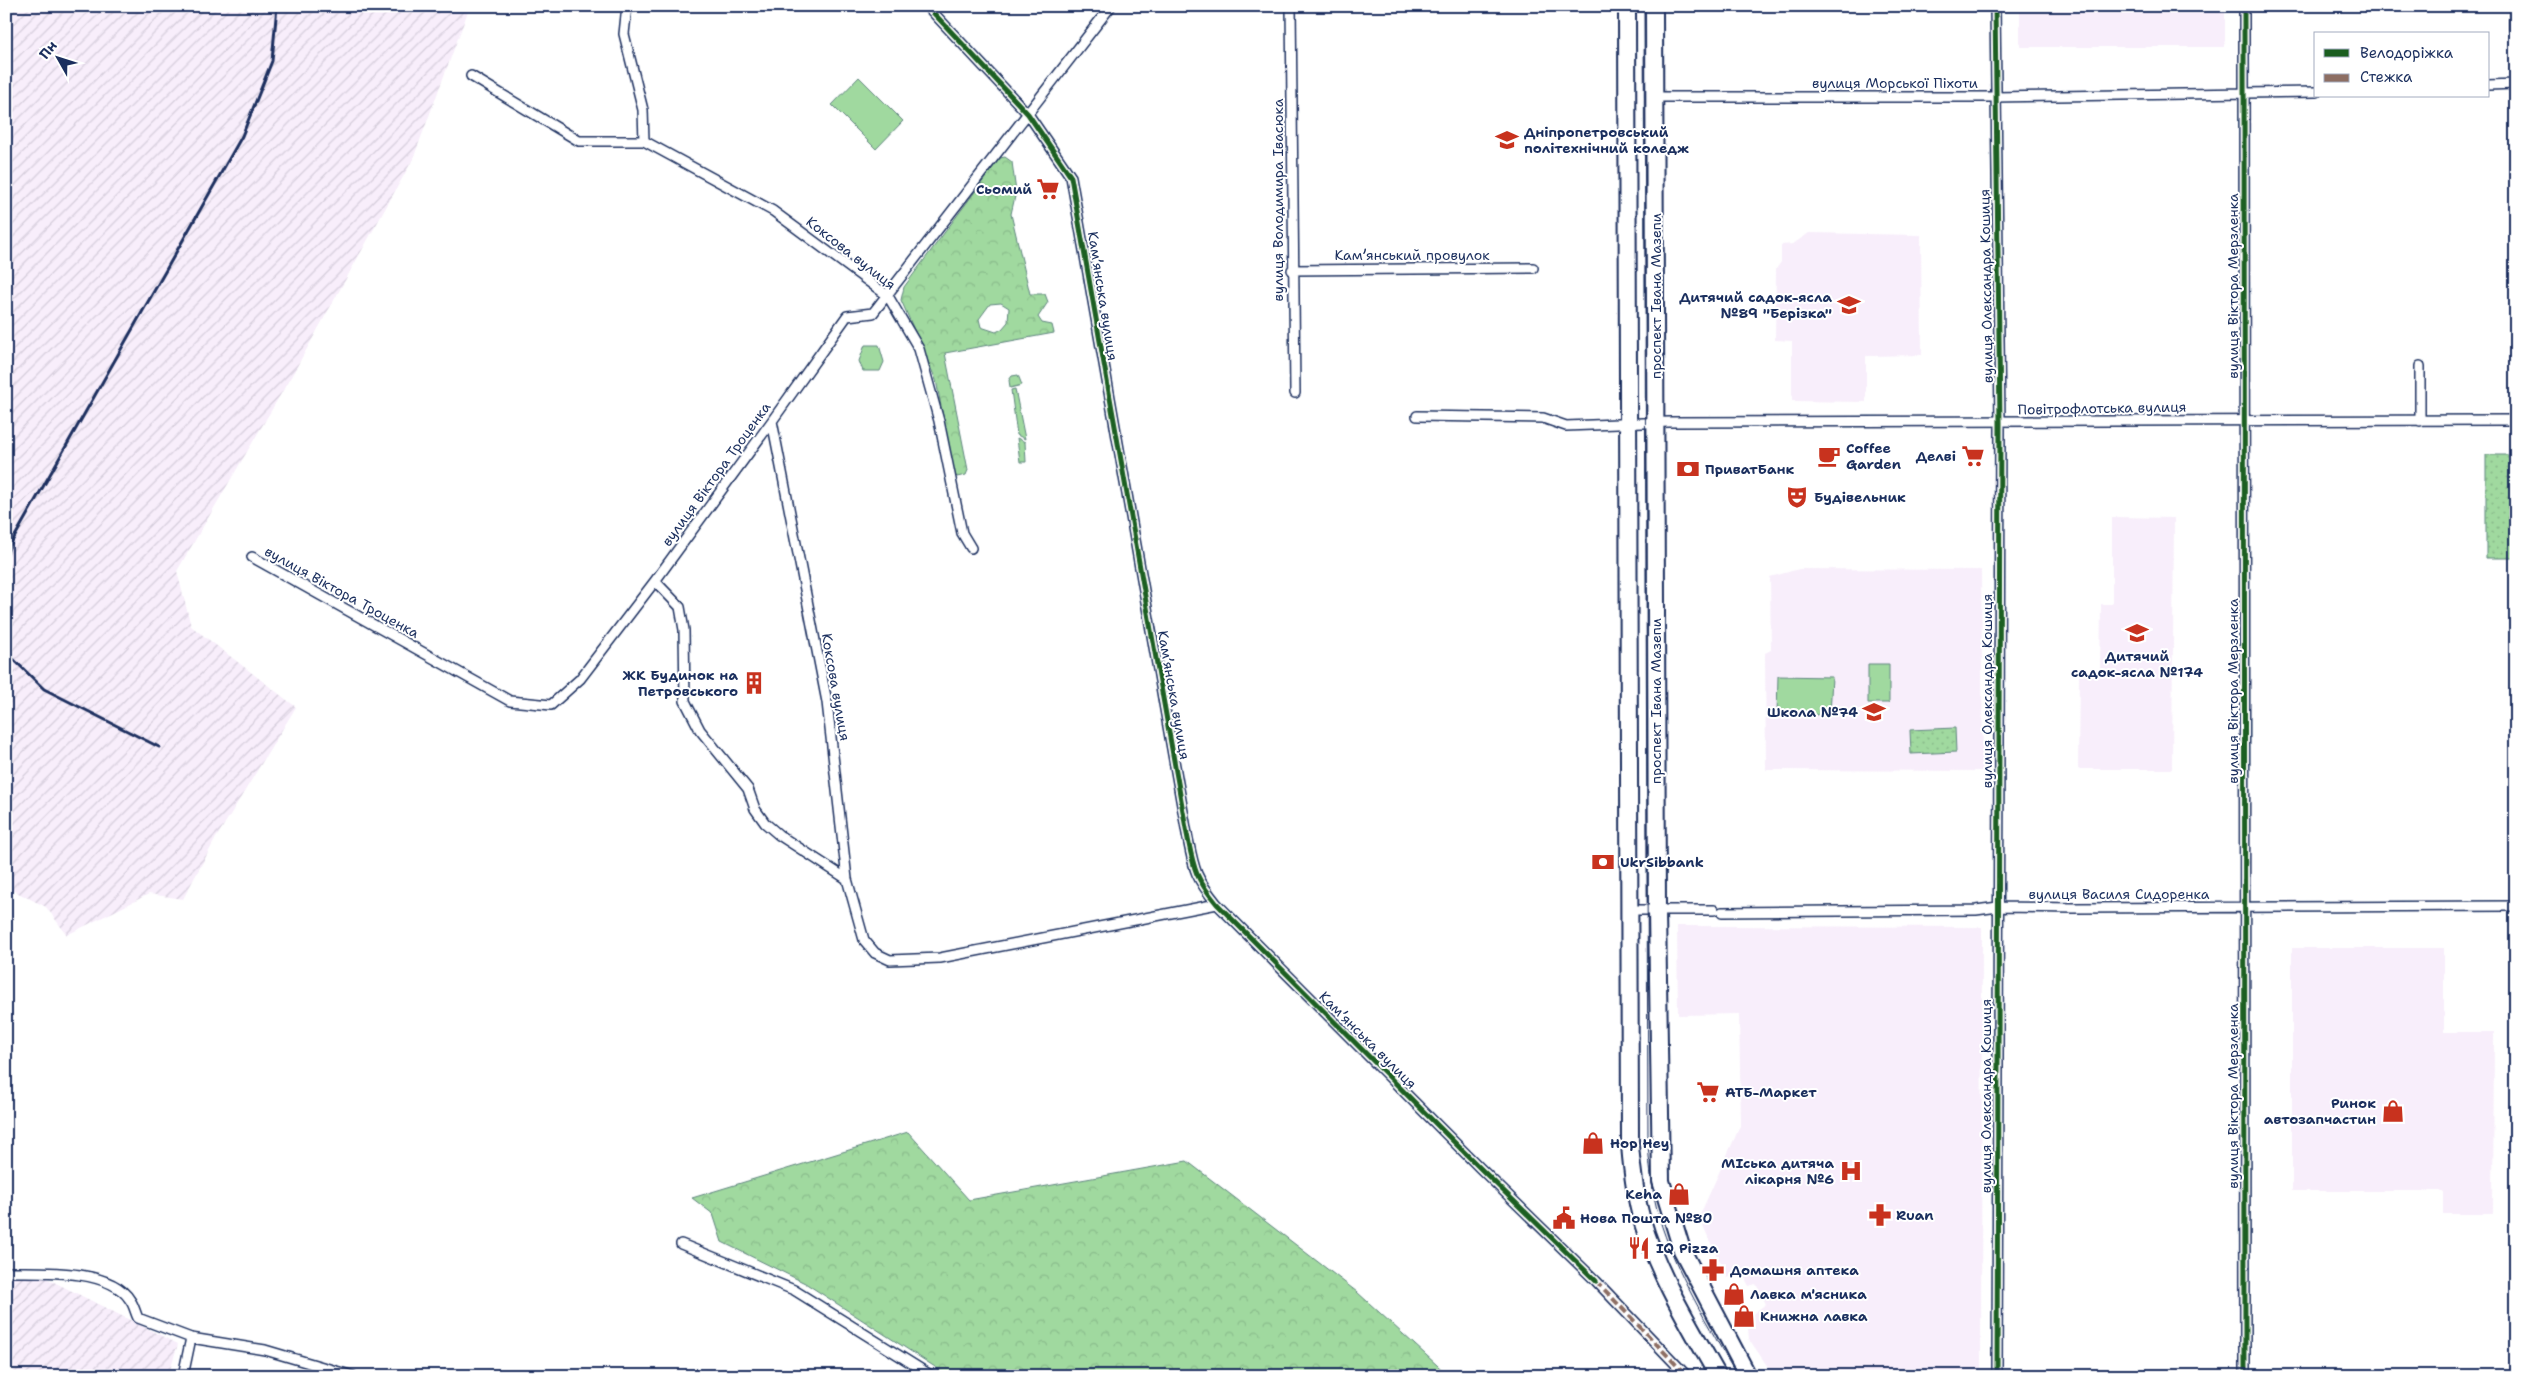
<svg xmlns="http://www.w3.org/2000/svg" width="2522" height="1382" viewBox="0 0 2522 1382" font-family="'Shantell Sans',sans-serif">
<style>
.built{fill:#f8eefb}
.industrial{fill:url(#industrial-furrows)}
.grass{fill:#a0d99f;stroke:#5e847e}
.forest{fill:url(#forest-crowns);stroke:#5e847e;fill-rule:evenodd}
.park{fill:url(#park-dots);stroke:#5e847e}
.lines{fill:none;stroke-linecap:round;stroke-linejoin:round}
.street-casing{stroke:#1b2f5e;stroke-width:12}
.secondary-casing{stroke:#1b2f5e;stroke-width:16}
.highway-casing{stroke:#1b2f5e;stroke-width:20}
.street{stroke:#fff;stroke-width:9}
.secondary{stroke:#fff;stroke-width:12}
.highway{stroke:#fff;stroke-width:16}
.tram{stroke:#1b2f5e;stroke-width:1}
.rail{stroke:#1b2f5e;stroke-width:3}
.quiet{stroke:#8d6e63;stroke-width:4;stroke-dasharray:8 4;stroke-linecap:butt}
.cycleway-casing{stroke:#fff;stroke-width:8}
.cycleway{stroke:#1b5e20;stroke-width:5}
.labels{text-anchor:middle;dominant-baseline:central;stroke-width:4;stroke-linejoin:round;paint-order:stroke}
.street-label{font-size:14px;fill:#1b2f5e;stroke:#fff}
.poi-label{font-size:14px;font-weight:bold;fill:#1b2f5e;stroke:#fff;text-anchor:start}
</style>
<defs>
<pattern id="industrial-furrows" width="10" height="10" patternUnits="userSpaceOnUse" patternTransform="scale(1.25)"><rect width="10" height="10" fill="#f8eefb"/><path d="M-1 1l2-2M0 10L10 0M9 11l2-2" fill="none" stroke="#d4ccda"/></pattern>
<pattern id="forest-crowns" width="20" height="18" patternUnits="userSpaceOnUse" patternTransform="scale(1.25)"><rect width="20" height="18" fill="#a0d99f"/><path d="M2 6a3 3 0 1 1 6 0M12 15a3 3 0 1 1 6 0" fill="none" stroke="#89bb8b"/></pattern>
<pattern id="park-dots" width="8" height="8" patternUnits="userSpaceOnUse" patternTransform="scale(1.25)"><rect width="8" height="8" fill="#a0d99f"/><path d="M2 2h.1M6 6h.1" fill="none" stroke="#89bb8b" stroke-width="1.8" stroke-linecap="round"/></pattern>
</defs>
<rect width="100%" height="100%" fill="#fff"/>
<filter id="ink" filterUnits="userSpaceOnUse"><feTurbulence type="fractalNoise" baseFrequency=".02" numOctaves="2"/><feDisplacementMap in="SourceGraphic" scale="10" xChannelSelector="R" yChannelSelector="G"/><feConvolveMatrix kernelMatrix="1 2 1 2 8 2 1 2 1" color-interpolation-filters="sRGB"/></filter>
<g filter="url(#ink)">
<path class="built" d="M2020 6H2225V47H2020Z
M1809 233 1921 235 1922 355 1866 356V402L1792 401V341L1775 340 1776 269 1781 262V245L1793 244Z
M2112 517 2174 518 2172 769H2078L2079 675H2100L2101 604H2112Z
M1799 569 1981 570 1983 771 1766 770 1765 653 1771 650 1770 577Z
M1677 926 1982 927 1981 1376H1774L1749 1339 1747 1318 1766 1304 1756 1284 1749 1286 1741 1271 1727 1278 1699 1217 1741 1124 1739 1014 1678 1015Z
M2292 948H2444V1032H2494L2493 1214H2443V1191H2292Z"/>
<path class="industrial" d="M6 6H470L413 159 295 370 177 571 191 626 296 707 216 838 183 899 149 894 67 935 46 907 6 887Z
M6 1276 46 1278 178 1344 168 1376H6Z"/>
<path class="grass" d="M859 77 903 121 876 149 832 105Z
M865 345H879L884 362 880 371H863L859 361Z
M1018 375 1022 385 1010 388 1009 380 1012 376Z
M1015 389 1025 439 1017 435 1011 390Z
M1017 438 1025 442 1026 462H1020Z
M1868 664H1889V703H1868Z
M1778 676 1832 677 1830 715 1777 714Z"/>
<path class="forest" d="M1005 157 1012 162 1016 192 1011 214 1030 294H1045L1048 302 1038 317 1042 323 1052 325 1054 333 945 353 968 470 966 475 957 477 954 474 936 380 901 300 904 287 1000 158ZM1001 303 1009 308 1008 322 1002 329 996 332 981 327 979 319 990 304Z
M908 1132 969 1200 1187 1161 1357 1292 1449 1376H949L805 1283 722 1242 713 1214 692 1198Z"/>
<path class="park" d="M2486 455H2516V558H2486Z
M1955 728 1956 752 1911 754 1910 730Z"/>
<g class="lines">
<defs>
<path id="street" d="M627 6 624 34 643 110 644 141
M927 6 1028 114 1071 177 1187 834C1194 869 1194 876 1217 904L1480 1168 1596 1281 1687 1376
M1291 6 1295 393
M1995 6 2000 422 1997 1376
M2244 6 2245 1376
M471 76 579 141H644L773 211 888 296 919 349 939 421 962 533 971 548
M2488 85 2516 84
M1654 97H1995L2316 92
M1292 270 1533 268
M2420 366V421
M1417 416 1543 418 1566 426 1669 422 2516 420
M772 421 827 702 847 879 864 940 875 953 890 960 940 958 1217 904
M252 557 510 701 551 705 580 679 655 581 772 421 847 316 873 313 1111 6
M655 581 680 607 684 630 685 701 700 730 748 789 755 809 765 823 779 835 847 879
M1629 910H1714
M1722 912 1976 910 1998 907 2073 908 2516 906
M681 1244 794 1290 932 1376
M6 1272C38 1272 111 1268 130 1300 134 1305 135 1312 138 1318L191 1338 265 1350 353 1376
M183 1376 191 1338"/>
<path id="secondary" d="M2516 6V29"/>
<path id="highway" d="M1627 6 1630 1145C1632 1170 1635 1196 1642 1220 1657 1273 1691 1328 1718 1376
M1654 6 1657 910 1661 1181 1682 1250 1748 1376"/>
</defs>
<use href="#street" class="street-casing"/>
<use href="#secondary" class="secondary-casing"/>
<use href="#highway" class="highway-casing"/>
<use href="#street" class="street"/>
<use href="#secondary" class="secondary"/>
<use href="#highway" class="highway"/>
<path class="tram" d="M1644 6 1648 1144C1650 1169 1652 1193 1659 1217 1674 1269 1710 1328 1737 1376"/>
<path class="rail" d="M6 556 10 545 242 136 272 61 277 6
M6 652 44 689 159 747"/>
<path class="quiet" d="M1596 1281 1687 1376"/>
<defs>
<path id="cycleway" d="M927 6 1028 114 1071 177 1187 834C1194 869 1194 876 1217 904L1480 1168 1596 1281
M1995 6 2000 422 1997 1376
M2244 6 2245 1376"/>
</defs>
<use href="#cycleway" class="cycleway-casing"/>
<use href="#cycleway" class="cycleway"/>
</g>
</g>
<defs>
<symbol id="university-bare" viewBox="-9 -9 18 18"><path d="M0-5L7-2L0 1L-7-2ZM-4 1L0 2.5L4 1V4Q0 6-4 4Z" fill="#c8321e" stroke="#fff" stroke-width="2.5" paint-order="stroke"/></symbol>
<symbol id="supermarket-bare" viewBox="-9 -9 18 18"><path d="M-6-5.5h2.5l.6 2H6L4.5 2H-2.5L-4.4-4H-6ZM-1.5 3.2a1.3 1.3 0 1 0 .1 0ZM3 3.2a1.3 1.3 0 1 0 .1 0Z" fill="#c8321e" stroke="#fff" stroke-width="2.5" paint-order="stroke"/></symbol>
<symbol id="school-bare" viewBox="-9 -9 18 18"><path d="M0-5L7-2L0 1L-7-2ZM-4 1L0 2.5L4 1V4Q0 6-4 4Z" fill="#c8321e" stroke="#fff" stroke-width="2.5" paint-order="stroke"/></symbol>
<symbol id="cafe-bare" viewBox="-9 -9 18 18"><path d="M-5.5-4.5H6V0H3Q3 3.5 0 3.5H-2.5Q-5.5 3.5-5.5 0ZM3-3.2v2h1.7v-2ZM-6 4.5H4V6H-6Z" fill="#c8321e" stroke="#fff" stroke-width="2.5" paint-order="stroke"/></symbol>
<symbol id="bank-bare" viewBox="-9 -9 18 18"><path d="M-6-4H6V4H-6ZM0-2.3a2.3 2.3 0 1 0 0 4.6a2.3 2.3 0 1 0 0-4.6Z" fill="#c8321e" stroke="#fff" stroke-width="2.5" paint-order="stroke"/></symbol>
<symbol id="theatre-bare" viewBox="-9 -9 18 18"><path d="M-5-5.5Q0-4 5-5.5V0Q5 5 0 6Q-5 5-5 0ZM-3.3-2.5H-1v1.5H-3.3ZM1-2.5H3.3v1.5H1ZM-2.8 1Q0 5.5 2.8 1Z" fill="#c8321e" stroke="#fff" stroke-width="2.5" paint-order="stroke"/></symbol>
<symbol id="building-bare" viewBox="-9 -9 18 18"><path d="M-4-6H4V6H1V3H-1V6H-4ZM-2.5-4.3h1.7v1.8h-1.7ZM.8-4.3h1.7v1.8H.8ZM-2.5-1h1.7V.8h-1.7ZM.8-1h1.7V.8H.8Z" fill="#c8321e" stroke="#fff" stroke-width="2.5" paint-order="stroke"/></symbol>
<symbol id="shop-bare" viewBox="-9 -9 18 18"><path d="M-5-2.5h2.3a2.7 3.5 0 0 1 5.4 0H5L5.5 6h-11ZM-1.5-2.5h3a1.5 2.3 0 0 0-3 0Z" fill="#c8321e" stroke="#fff" stroke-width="2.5" paint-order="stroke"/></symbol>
<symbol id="hospital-bare" viewBox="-9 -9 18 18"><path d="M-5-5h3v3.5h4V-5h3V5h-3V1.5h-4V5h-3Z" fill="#c8321e" stroke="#fff" stroke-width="2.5" paint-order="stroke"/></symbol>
<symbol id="pharmacy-bare" viewBox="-9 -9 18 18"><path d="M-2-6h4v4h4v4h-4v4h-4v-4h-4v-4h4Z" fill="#c8321e" stroke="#fff" stroke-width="2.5" paint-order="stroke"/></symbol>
<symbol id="civic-bare" viewBox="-9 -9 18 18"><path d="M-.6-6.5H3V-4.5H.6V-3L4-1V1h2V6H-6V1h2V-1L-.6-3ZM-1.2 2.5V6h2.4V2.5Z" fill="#c8321e" stroke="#fff" stroke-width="2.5" paint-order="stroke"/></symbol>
<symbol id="restaurant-bare" viewBox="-9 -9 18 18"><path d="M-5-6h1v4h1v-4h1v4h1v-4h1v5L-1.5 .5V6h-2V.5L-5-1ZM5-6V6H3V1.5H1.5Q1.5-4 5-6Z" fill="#c8321e" stroke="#fff" stroke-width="2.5" paint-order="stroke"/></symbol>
</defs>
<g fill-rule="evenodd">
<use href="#university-bare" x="1491" y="124" width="32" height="32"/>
<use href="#supermarket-bare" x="1032" y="173" width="32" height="32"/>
<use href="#school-bare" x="1833" y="289" width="32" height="32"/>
<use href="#cafe-bare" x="1813" y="440" width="32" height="32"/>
<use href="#supermarket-bare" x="1957" y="440" width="32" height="32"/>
<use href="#bank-bare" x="1672" y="453" width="32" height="32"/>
<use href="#theatre-bare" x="1781" y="481" width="32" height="32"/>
<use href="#school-bare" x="2121" y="617" width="32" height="32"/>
<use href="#building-bare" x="738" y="667" width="32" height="32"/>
<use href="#school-bare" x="1858" y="696" width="32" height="32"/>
<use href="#bank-bare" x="1587" y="846" width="32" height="32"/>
<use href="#supermarket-bare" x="1692" y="1076" width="32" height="32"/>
<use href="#shop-bare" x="2377" y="1095" width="32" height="32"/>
<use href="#shop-bare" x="1577" y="1127" width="32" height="32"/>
<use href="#hospital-bare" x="1835" y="1155" width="32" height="32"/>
<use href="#shop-bare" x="1663" y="1178" width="32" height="32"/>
<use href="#pharmacy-bare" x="1864" y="1199" width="32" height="32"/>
<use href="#civic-bare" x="1548" y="1202" width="32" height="32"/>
<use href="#restaurant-bare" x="1623" y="1232" width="32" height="32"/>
<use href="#pharmacy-bare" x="1697" y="1254" width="32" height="32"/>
<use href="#shop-bare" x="1718" y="1278" width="32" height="32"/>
<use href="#shop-bare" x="1728" y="1300" width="32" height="32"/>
</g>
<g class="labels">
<g class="street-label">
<text x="1895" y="83">вулиця Морської Піхоти</text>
<text transform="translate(1278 200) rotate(-90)">вулиця Володимира Івасюка</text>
<text transform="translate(851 253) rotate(38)">Коксова вулиця</text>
<text x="1412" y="255">Камʼянський провулок</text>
<text transform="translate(1986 286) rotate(-91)">вулиця Олександра Кошиця</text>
<text transform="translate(2233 286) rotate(-90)">вулиця Віктора Мерзленка</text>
<text transform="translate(1103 296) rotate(81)">Камʼянська вулиця</text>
<text transform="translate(1656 296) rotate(-90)">проспект Івана Мазепи</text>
<text transform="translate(2102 408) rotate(-1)">Повітрофлотська вулиця</text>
<text transform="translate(716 474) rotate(-54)">вулиця Віктора Троценка</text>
<text transform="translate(342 592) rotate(29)">вулиця Віктора Троценка</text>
<text transform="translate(836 687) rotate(80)">Коксова вулиця</text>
<text transform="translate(1987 691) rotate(-90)">вулиця Олександра Кошиця</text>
<text transform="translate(2233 691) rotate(-90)">вулиця Віктора Мерзленка</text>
<text transform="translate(1174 695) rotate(80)">Камʼянська вулиця</text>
<text transform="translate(1656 701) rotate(-90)">проспект Івана Мазепи</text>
<text x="2119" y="894">вулиця Василя Сидоренка</text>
<text transform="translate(1368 1040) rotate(45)">Камʼянська вулиця</text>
<text transform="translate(1986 1096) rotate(-90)">вулиця Олександра Кошиця</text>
<text transform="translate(2233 1096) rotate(-90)">вулиця Віктора Мерзленка</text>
</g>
<g class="poi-label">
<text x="1524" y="132">Дніпропетровський<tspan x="1524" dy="16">політехнічний коледж</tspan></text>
<text x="1032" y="189" text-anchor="end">Сьомий</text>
<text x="1832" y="297" text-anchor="end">Дитячий садок-ясла<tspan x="1832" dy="16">№89 "Берізка"</tspan></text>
<text x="1846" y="448">Coffee<tspan x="1846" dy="16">Garden</tspan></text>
<text x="1956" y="456" text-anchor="end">Делві</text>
<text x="1705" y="469">ПриватБанк</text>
<text x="1814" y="497">Будівельник</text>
<text x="2137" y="656" text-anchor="middle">Дитячий<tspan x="2137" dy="16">садок-ясла №174</tspan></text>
<text x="738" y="675" text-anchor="end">ЖК Будинок на<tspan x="738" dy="16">Петровського</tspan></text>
<text x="1858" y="712" text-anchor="end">Школа №74</text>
<text x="1620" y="862">UkrSibbank</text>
<text x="1725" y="1092">АТБ-Маркет</text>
<text x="2376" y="1103" text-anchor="end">Ринок<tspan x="2376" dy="16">автозапчастин</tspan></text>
<text x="1610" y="1143">Hop Hey</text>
<text x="1834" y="1163" text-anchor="end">МІська дитяча<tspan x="1834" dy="16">лікарня №6</tspan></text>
<text x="1662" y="1194" text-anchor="end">Keha</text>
<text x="1896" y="1215">Ruan</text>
<text x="1580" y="1218">Нова Пошта №80</text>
<text x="1656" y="1248">IQ Pizza</text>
<text x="1730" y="1270">Домашня аптека</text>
<text x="1750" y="1294">Лавка м'ясника</text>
<text x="1760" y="1316">Книжна лавка</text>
</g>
</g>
<rect width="2522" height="1382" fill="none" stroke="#fff" stroke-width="25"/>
<rect x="12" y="12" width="2497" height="1357" fill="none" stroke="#1b2f5e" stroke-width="2" filter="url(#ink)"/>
<rect x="2314" y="32" width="175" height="65" fill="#ffffff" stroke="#a4acbf"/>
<rect x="2324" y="49" width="25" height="8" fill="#1b5e20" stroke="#a4acbf"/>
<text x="2360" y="58" font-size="15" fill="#1b2f5e">Велодоріжка</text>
<rect x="2324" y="74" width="25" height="8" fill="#8d6e63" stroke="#a4acbf"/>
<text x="2360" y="82" font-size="15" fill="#1b2f5e">Стежка</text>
<g transform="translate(58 58) rotate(309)" stroke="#ffffff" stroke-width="4" paint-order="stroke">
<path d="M0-4L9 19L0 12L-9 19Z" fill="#1b2f5e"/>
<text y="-8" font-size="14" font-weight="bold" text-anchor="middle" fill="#1b2f5e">Пн</text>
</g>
</svg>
